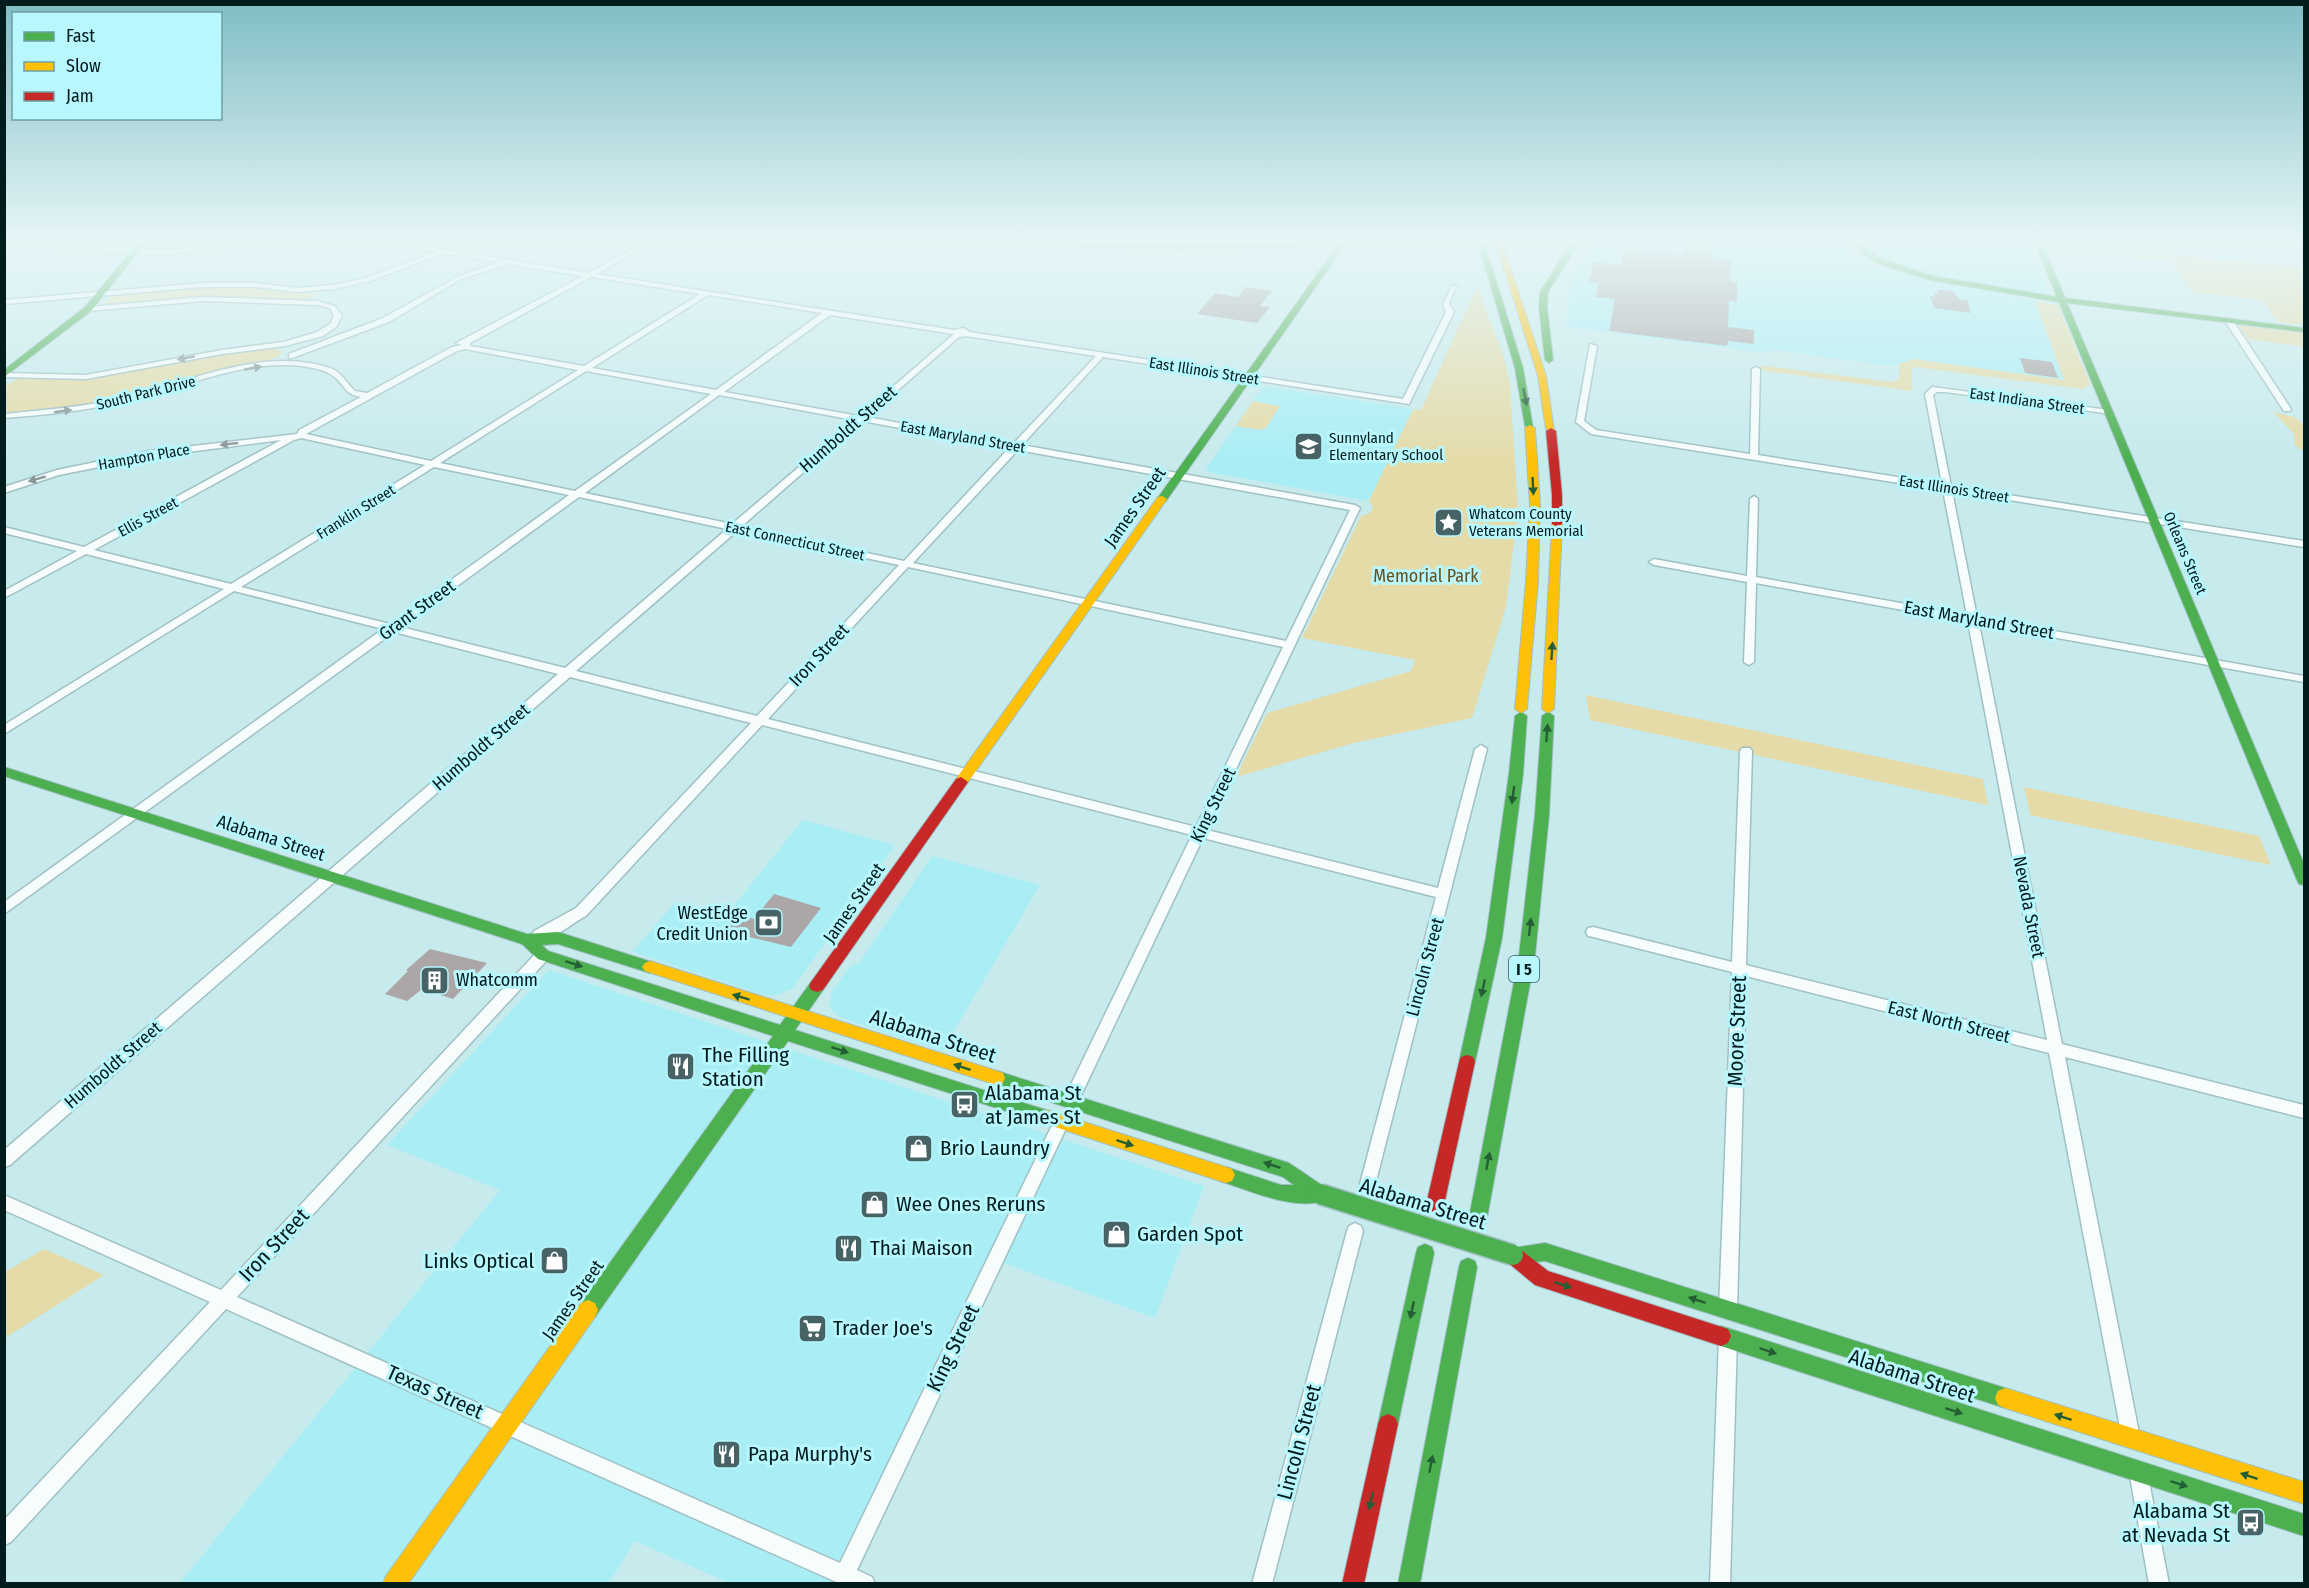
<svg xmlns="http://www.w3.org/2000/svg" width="2309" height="1588" viewBox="0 0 2309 1588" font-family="'Fira Sans Condensed',sans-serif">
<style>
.built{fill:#aaeef5}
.green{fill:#e4dba9}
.building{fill:#aca6a7}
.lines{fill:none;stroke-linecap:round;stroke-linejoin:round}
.street-casing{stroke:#a0c0c3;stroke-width:3}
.fast-casing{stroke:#a0c0c3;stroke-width:2}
.slow-casing{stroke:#a0c0c3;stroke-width:2}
.jam-casing{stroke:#a0c0c3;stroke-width:2}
.street{fill:#f7fcfc;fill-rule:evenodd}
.fast{fill:#4caf50;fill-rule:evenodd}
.slow{fill:#ffc107;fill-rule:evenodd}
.jam{fill:#c62828;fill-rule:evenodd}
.fast-bridge-casing{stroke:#a0c0c3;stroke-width:23;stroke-linecap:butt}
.fast-bridge{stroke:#4caf50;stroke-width:20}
.oneway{fill:#899798}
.oneway2{fill:#235e34}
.labels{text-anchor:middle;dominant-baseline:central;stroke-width:6;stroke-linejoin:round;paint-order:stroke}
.far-street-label{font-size:15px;fill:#021b1d;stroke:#b7f7fd}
.far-poi-label{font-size:15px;fill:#021b1d;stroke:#b7f7fd;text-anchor:start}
.shield{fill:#b7f7fd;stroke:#385d60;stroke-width:1.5}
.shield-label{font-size:16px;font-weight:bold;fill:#021b1d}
.street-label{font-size:18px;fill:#021b1d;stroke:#b7f7fd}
.park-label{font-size:18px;fill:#66501f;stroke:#b7f7fd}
.poi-label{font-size:18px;fill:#021b1d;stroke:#b7f7fd;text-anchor:end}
.near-street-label{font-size:21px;fill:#021b1d;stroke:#b7f7fd}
.near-poi-label{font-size:21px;fill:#021b1d;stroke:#b7f7fd;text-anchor:start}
</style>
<rect width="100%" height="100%" fill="#c7eaed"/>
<path class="built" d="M1594 238H1837L1854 258 1885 271 2035 301 2065 381 1915 359 1891 366 1776 350 1763 353 1566 327 1571 276 1585 260Z
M1865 238H2025L2049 295 1937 276 1898 264 1877 254Z
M1263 386 1413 409 1369 501 1208 472 1206 469Z
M803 820 895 845 792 989 774 996 765 995 632 952 675 903 724 918Z
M932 856 1040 885 942 1051 839 1017 829 1006 832 992 850 966 859 963Z
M549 970 1204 1186 1155 1318 995 1260 845 1574 854 1583H729L635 1541 609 1583 179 1584 500 1190 387 1145Z"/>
<path class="green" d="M2049 244 2304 267V325L2278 322 2262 300 2192 292 2173 262 2050 249Z
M1477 286 1503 355 1510 384 1518 510 1506 607 1472 718 1354 743 1236 777 1267 713 1411 671 1415 660 1302 638 1361 516 1370 513 1373 507 1369 501 1413 409 1421 410Z
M198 287H253L315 294 312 298 299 301 202 297 105 304 113 295Z
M2035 301 2058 305 2090 384 2083 389 1915 367 1912 369V391L1760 370V367L1766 366 1892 382 1899 379V364L1914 359 2064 380Z
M2239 325 2304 333V351L2300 346 2248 339Z
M267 348 280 350 282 354 268 361 87 406 5 415 4 386 19 378H86L228 352Z
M1253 401 1280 406 1266 428 1260 430 1236 426Z
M2273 412 2294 417 2304 425V452L2295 445 2294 434Z
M1586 695 1983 779 1988 805 1590 720Z
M2024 787 2259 836 2271 865 2030 815Z
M44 1249 104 1275 5 1338V1272Z"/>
<path class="building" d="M1686 242 1713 245 1712 258 1731 260 1730 282H1737V302L1729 301 1728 327 1754 330V344L1728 341 1727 346 1609 331 1615 299 1596 297 1599 283 1589 282 1594 262 1620 265 1624 248 1684 255Z
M1246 287 1272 291 1260 306 1270 307 1257 323 1197 314 1215 293 1238 297Z
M1937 290 1952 291 1960 300H1967L1971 313 1934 308 1930 296 1935 297 1934 293 1939 294Z
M2020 358 2052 362 2058 378 2025 373Z
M774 894 821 908 791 947 741 935 742 933 726 927 736 914 754 919Z
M430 949 487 963 453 999 422 989 407 1001 385 994 408 971 406 970Z"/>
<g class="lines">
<defs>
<path id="street" d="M276 238H294L226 249 161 254 4 247V243L161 250 226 245Z
M354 238H370L589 273 652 238H660L597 274 954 330 964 328 969 332 1403 399 1446 312 1443 304 1452 286H1456L1449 304 1454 312 1409 404 1103 357 1022 445 1355 505 1360 508 1207 830 1438 888 1475 749 1481 745 1487 749 1374 1189 1368 1191 1362 1189 1360 1184 1436 897 1203 838 1076 1106 1071 1108 1066 1106 1063 1101 1192 835 762 725 586 916C572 923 551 943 534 939L532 935 534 931 576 908 751 723 570 677 10 1165 4 1167V1150L558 674 394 632 4 914V902L383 629 234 591 4 734V725L224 589 86 554 4 598V591L77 551 4 533V527L84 547 281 440 149 457 59 475 4 493V487L57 470 149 451 297 434 299 430 361 397C343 394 346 385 333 376 325 369 312 368 302 366 242 359 181 389 123 402 84 411 44 415 4 418V414C44 410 84 407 122 398 184 384 250 351 315 364 322 366 330 367 336 371 344 376 348 385 355 391L367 393 452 347 462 345 456 343 583 276 507 264 461 279 389 322 292 358H289V354L383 318 457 277 499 262 443 253 370 281 334 289 297 292 255 287H203L4 304V300L203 283H255L297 288 334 285 366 278 435 252ZM591 277 700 294 584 366 470 346V343ZM708 295 822 313 716 390 592 368ZM830 315 954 334 859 416 724 392ZM966 336 1096 356 1013 444 867 417 959 337ZM465 349 578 370 431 461 306 434 457 351ZM586 371 711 394 575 491 440 463ZM719 395 854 420 732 524 585 493ZM862 421 1009 448 904 561 742 526ZM301 438 425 465 231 584 94 550 294 440ZM1018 450 1350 510 1286 641 913 563ZM434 467 569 495 390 624 241 587ZM579 497 727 529 565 668 401 627ZM737 531 899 565 757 716 576 671ZM908 567 1283 647 1196 827 768 719Z
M203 297 317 301 335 306 342 316 336 327 323 336 285 346 222 354 86 379 4 377V373L86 375 222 350 284 342 317 332 330 324 334 316 330 308 317 305 203 301 88 311 84 309 88 307Z
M2226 319H2232L2291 409 2290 411H2284L2225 321Z
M1590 344 1597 346 1584 421 1596 430 1750 454 1752 369 1756 367 1760 369 1758 455 1942 484 1925 394 1932 387 2109 410 2113 412 2112 414 1945 392H1937L1933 395 1951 486 2304 541V547L1952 491 1977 617 2304 676V682L1979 624 2062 1044 2304 1105V1118L2065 1057 2140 1438 2138 1445 2131 1447 2124 1445 2122 1438 2049 1053 1746 976 1737 1310 1734 1316 1728 1319 1722 1316 1719 1310 1732 972 1593 937 1588 936 1586 932 1588 928 1593 927 1732 962 1740 751 1742 748H1750L1752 751 1746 965 2047 1040 1968 622 1756 583 1754 662 1749 665 1744 662 1747 582 1654 565 1649 562 1654 559 1747 576 1750 499 1754 496 1758 499 1756 577 1967 615 1943 490 1591 434 1576 422Z
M543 950 548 951 550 955 548 959 237 1297 840 1563 1056 1117 1061 1115 1066 1117 1069 1122 857 1570 872 1577 875 1584H841L226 1309 11 1542 4 1545V1520L210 1302 4 1210V1195L221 1290 538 951Z
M1355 1223 1361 1226 1363 1231 1272 1584H1252L1347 1231 1349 1226Z
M1728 1329 1734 1332 1737 1338 1730 1584H1710L1719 1338 1722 1332Z
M2138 1462 2145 1464 2147 1471 2169 1584H2149L2129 1471 2131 1464Z"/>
<path id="fast" d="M142 238H149L91 311 4 377V370L85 307Z
M971 238 1205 245 1435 238 1345 245 1166 501 1162 502 1157 499 1338 245C1238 250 1138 251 1039 245 1023 244 983 244 971 238Z
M1571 238H1578L1577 246 1548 292 1547 307 1553 360 1549 363 1545 360 1539 307 1540 292 1569 246Z
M1852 238H1859L1869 251 1885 260 1933 276 2057 297 2033 238H2040L2065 298 2304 328V332L2067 303 2304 864V885L2299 884 2297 880 2059 302 1929 280 1879 264 1863 255Z
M1477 239 1484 241 1523 368 1533 428 1525 426 1515 368Z
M1521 712 1527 716 1523 774 1502 938 1475 1062 1473 1067 1467 1069 1461 1067 1459 1062 1486 938 1509 774 1515 716Z
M1548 712 1554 716 1549 815 1535 956 1487 1218 1485 1224 1478 1227 1471 1224 1469 1218 1519 956 1535 815 1542 716Z
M4 767 527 934 558 932 655 963 658 967 655 971 650 973 558 944 542 945 548 951 780 1025 811 982 817 980 823 982 825 986 823 990 795 1030 1046 1110 1052 1112 1055 1117 1052 1122 1046 1124 788 1041 595 1317 588 1320 581 1317 578 1310 581 1303 773 1036 538 959 522 944 4 776Z
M997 1071 1289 1163 1326 1188 1329 1194 1326 1200C1297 1211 1255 1193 1226 1183L1220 1181 1217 1175 1220 1169 1226 1167 1281 1185H1294L1283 1177 991 1083 989 1078 991 1073Z
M1545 1243 2005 1388 2012 1391 2015 1398 2012 1405 2005 1408 1545 1261 1513 1264 1506 1261 1504 1255 1506 1249Z
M1425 1244 1432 1247 1434 1253 1398 1424 1395 1431 1388 1434 1381 1431 1378 1424 1416 1253 1418 1247Z
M1468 1258 1475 1261 1477 1267 1420 1584H1398L1459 1267 1461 1261Z
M1721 1326 2304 1514V1536L1721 1346 1714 1343 1711 1336 1714 1329Z"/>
<path id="slow" d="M1494 238 1501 240 1546 376 1554 431 1546 429 1538 376Z
M1530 425 1535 428 1540 505 1538 581 1527 709 1521 713 1515 709 1526 581 1530 505 1525 428Z
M1162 496 1167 499 966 785H956L954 782 956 779 1158 497Z
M1557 521 1562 524 1554 709 1548 713 1542 709 1552 524Z
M650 961 997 1071 1003 1073 1005 1078 1003 1083 997 1085 645 971 642 967 645 963Z
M1046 1110 1226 1167 1232 1169 1235 1175 1232 1181 1226 1183 1040 1122 1037 1117 1040 1112Z
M588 1300 595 1303 598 1310 595 1317 408 1584H383L386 1576 581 1303Z
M2005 1388 2304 1482V1504L2005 1408 1998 1405 1995 1398 1998 1391Z"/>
<path id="jam" d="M1338 238H1353L1343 245 1339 243Z
M1551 428 1556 431 1562 495V524L1557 527 1552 524V495L1546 431Z
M961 777 968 782 966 785 823 990 817 992 811 990 809 986 811 982 956 779Z
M1467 1055 1473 1057 1475 1062 1444 1205 1441 1211 1435 1213 1429 1211 1426 1205 1459 1062 1461 1057Z
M1513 1246 1520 1249 1548 1271 1728 1329 1731 1336 1728 1343 1721 1346 1535 1285 1506 1261 1504 1255 1506 1249Z
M1388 1414 1395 1417 1398 1424 1364 1584H1342L1378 1424 1381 1417Z"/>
</defs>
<use href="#street" class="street-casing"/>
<use href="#fast" class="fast-casing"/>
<use href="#slow" class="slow-casing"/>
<use href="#jam" class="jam-casing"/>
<use href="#street" class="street"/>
<use href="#fast" class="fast"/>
<use href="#slow" class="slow"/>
<use href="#jam" class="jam"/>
<defs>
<path id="fast-bridge" d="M1320 1194 1513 1255"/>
</defs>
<use href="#fast-bridge" class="fast-bridge-casing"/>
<use href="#fast-bridge" class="fast-bridge"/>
</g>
<defs><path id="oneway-solid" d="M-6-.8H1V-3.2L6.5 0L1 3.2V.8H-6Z" transform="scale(1.5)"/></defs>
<g class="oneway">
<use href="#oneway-solid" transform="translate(186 358) rotate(170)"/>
<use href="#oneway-solid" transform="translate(253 368) rotate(-10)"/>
<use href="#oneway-solid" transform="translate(63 411) rotate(-8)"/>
<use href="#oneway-solid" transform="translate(229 444) rotate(174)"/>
<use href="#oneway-solid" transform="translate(37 479) rotate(164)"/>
</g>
<g class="oneway2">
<use href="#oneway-solid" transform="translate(1525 397) rotate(79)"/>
<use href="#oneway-solid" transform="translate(1533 486) rotate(87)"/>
<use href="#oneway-solid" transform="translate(1552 651) rotate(-86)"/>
<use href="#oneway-solid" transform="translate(1547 733) rotate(-86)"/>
<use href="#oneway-solid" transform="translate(1513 795) rotate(98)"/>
<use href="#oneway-solid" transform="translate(1530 927) rotate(-84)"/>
<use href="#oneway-solid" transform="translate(574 964) rotate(18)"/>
<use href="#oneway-solid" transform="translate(1483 988) rotate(102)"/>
<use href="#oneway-solid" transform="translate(741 997) rotate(-163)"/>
<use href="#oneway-solid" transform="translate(840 1050) rotate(18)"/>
<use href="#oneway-solid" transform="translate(962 1067) rotate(-162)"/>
<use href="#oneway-solid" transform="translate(1125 1143) rotate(18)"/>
<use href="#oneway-solid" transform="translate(1488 1161) rotate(-79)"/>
<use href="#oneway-solid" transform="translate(1272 1165) rotate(-162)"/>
<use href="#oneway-solid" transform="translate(1563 1285) rotate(18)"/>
<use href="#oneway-solid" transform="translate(1697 1300) rotate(-162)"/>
<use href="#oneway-solid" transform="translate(1412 1310) rotate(102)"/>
<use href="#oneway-solid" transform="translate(1768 1351) rotate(18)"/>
<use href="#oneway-solid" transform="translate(1954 1411) rotate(18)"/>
<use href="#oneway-solid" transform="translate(2063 1417) rotate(-162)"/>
<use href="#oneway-solid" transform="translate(1431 1464) rotate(-79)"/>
<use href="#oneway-solid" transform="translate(2249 1476) rotate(-162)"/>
<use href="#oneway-solid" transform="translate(2179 1484) rotate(18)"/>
<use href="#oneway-solid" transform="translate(1371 1501) rotate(102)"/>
</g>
<linearGradient id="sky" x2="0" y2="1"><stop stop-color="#7fbdc4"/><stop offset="0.52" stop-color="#e6f6f7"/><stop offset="1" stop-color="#e6f6f7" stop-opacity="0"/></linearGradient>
<rect width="2309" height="461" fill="url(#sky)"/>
<defs>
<symbol id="school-square" viewBox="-11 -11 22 22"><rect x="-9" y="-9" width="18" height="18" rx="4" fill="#476366" stroke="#b7f7fd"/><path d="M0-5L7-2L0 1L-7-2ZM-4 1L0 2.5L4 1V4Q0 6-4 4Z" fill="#fff"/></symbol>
<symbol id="sight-square" viewBox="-11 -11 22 22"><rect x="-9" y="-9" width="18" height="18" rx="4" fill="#476366" stroke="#b7f7fd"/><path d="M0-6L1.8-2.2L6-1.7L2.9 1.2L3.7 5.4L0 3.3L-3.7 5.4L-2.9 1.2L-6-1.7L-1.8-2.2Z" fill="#fff"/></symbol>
<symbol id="bank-square" viewBox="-11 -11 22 22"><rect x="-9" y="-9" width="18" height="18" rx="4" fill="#476366" stroke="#b7f7fd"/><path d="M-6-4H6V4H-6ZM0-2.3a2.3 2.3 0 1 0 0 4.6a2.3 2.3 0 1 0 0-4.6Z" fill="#fff"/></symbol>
<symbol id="building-square" viewBox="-11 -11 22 22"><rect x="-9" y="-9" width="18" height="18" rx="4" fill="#476366" stroke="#b7f7fd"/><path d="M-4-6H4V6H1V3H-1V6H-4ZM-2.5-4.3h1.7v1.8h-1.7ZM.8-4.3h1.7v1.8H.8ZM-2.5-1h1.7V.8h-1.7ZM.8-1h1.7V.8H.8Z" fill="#fff"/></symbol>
<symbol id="restaurant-square" viewBox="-11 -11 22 22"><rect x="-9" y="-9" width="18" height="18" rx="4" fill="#476366" stroke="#b7f7fd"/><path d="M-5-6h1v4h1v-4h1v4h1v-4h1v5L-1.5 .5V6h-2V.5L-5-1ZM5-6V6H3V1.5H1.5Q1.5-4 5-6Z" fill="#fff"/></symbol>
<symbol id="bus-square" viewBox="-11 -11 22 22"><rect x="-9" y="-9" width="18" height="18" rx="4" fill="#476366" stroke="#b7f7fd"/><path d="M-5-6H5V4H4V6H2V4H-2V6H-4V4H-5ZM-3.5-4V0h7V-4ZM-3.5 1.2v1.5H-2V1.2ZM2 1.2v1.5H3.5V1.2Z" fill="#fff"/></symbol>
<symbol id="shop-square" viewBox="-11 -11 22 22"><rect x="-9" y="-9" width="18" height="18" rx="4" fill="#476366" stroke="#b7f7fd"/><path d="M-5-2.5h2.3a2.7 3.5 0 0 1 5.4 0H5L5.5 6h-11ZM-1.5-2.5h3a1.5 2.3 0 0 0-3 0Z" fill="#fff"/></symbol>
<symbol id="supermarket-square" viewBox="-11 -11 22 22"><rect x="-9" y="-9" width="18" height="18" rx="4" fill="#476366" stroke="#b7f7fd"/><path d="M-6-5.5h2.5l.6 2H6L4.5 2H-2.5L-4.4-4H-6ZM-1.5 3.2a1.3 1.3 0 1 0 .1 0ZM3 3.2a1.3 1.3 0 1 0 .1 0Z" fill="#fff"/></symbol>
</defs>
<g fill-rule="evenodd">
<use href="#school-square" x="1292" y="430" width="33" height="33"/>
<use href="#sight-square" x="1432" y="506" width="33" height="33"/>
<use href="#bank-square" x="752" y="906" width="33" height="33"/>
<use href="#building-square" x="418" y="964" width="33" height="33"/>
<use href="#restaurant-square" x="664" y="1050" width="33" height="33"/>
<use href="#bus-square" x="948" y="1088" width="33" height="33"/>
<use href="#shop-square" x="902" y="1132" width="33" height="33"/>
<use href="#shop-square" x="858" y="1188" width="33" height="33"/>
<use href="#shop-square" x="1100" y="1218" width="33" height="33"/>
<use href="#restaurant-square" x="832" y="1232" width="33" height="33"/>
<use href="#shop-square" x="538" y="1244" width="33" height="33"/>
<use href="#supermarket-square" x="796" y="1312" width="33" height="33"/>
<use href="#restaurant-square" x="710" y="1438" width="33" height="33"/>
<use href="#bus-square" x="2234" y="1506" width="33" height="33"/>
</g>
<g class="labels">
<g class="far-street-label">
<text transform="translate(1204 371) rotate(9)">East Illinois Street</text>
<text transform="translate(146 393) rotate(-14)">South Park Drive</text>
<text transform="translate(2027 401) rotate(8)">East Indiana Street</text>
<text transform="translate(963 437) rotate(10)">East Maryland Street</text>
<text transform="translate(144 457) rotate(-10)">Hampton Place</text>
<text transform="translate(1954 489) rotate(9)">East Illinois Street</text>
<text transform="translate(356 512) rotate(-32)">Franklin Street</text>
<text transform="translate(148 517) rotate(-29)">Ellis Street</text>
<text transform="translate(795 541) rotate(12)">East Connecticut Street</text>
<text transform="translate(2185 553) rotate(67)">Orleans Street</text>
</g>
<g class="far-poi-label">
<text x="1329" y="438">Sunnyland<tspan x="1329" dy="17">Elementary School</tspan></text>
<text x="1469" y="514">Whatcom County<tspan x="1469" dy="17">Veterans Memorial</tspan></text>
</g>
<rect class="shield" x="1509" y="956" width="30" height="26" rx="4.5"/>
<g class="shield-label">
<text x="1524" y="969">I 5</text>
</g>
<g class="street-label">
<text transform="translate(848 429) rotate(-41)">Humboldt Street</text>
<text transform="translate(1135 507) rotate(-55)">James Street</text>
<text transform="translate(417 610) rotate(-36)">Grant Street</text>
<text transform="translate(1979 620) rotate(10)">East Maryland Street</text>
<text transform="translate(819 655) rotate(-47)">Iron Street</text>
<text transform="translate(481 747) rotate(-41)">Humboldt Street</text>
<text transform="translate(1213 805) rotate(-64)">King Street</text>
<text transform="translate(271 838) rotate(18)">Alabama Street</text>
<text transform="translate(854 903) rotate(-55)">James Street</text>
<text transform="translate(2029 907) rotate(79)">Nevada Street</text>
<text transform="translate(1425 967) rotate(-75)">Lincoln Street</text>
<text transform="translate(1949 1022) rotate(14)">East North Street</text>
<text transform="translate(113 1065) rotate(-41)">Humboldt Street</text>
<text transform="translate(573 1300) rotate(-55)">James Street</text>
</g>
<g class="park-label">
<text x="1426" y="576">Memorial Park</text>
</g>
<g class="poi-label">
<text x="748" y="913">WestEdge<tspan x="748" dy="21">Credit Union</tspan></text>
<text x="456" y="980" text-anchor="start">Whatcomm</text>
</g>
<g class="near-street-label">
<text transform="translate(1737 1031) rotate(-88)">Moore Street</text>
<text transform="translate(933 1036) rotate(18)">Alabama Street</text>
<text transform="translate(1423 1204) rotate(17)">Alabama Street</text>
<text transform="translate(274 1245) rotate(-47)">Iron Street</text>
<text transform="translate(953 1348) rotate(-64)">King Street</text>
<text transform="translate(1912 1376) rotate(18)">Alabama Street</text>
<text transform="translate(435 1392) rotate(24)">Texas Street</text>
<text transform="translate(1299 1442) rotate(-75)">Lincoln Street</text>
</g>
<g class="near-poi-label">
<text x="702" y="1055">The Filling<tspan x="702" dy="24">Station</tspan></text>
<text x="985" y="1093">Alabama St<tspan x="985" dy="24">at James St</tspan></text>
<text x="940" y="1148">Brio Laundry</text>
<text x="896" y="1204">Wee Ones Reruns</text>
<text x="1137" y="1234">Garden Spot</text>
<text x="870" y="1248">Thai Maison</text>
<text x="534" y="1261" text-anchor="end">Links Optical</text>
<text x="833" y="1328">Trader Joe's</text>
<text x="748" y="1454">Papa Murphy's</text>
<text x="2230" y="1511" text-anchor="end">Alabama St<tspan x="2230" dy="24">at Nevada St</tspan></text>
</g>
</g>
<rect width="2309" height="1588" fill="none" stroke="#021b1d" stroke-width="12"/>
<rect x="12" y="12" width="210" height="108" fill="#b7f7fd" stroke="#6f9fa3" stroke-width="1.5"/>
<rect x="24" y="32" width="30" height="9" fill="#4caf50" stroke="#6f9fa3" stroke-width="1.5"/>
<text x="66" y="42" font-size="18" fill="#021b1d">Fast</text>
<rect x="24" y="62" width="30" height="9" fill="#ffc107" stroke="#6f9fa3" stroke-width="1.5"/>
<text x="66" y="72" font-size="18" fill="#021b1d">Slow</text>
<rect x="24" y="92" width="30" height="9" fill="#c62828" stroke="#6f9fa3" stroke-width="1.5"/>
<text x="66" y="102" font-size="18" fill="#021b1d">Jam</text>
</svg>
